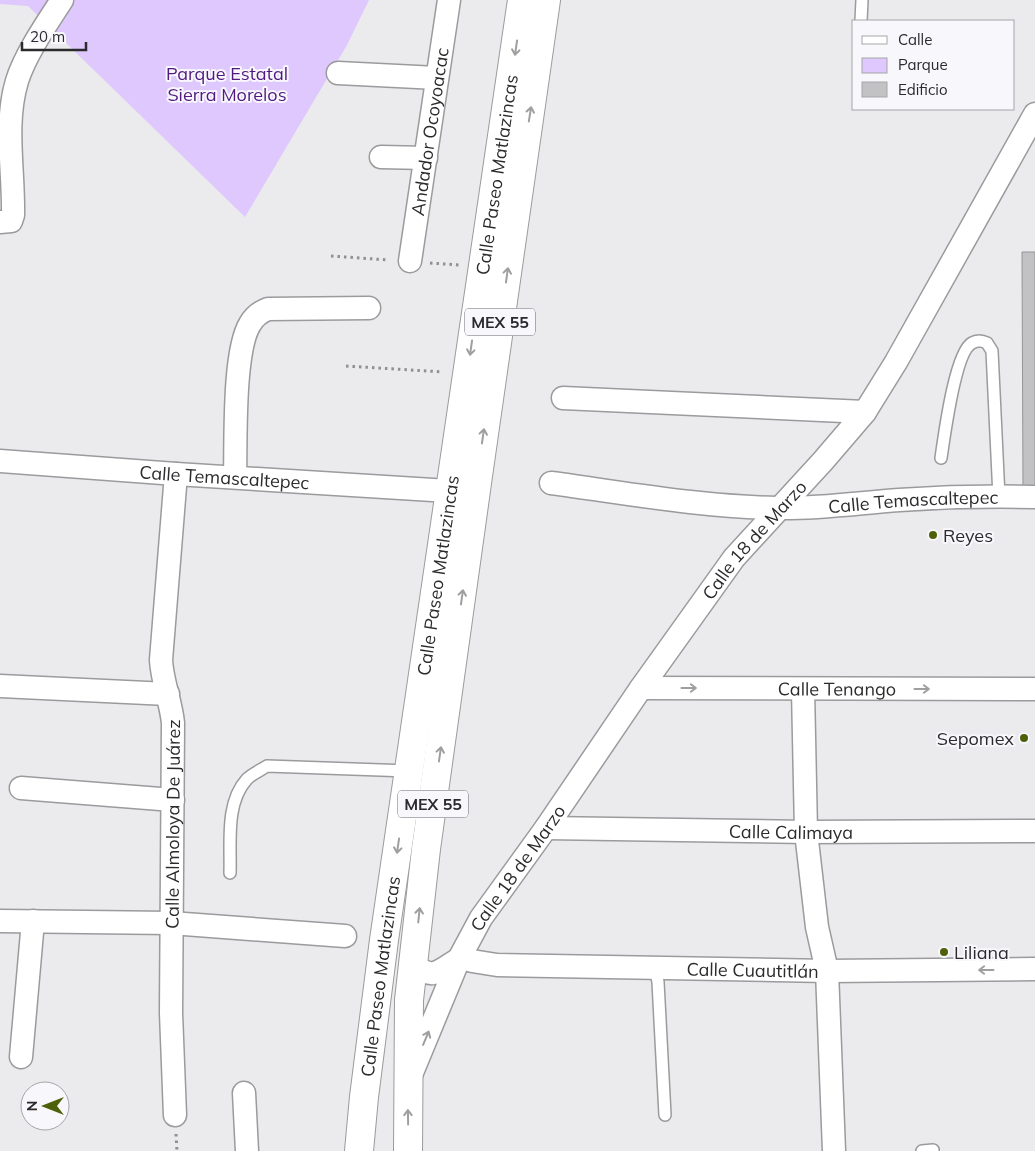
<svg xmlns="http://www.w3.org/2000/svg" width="1035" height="1151" viewBox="0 0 1035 1151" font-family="Mulish,sans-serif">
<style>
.green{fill:#dec8fd}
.building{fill:#c2c1c4;stroke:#959497}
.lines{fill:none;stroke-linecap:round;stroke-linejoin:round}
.service-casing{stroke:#9b9a9d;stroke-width:14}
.minor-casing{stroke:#9b9a9d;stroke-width:25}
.trunk-casing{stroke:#9b9a9d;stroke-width:30}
.path{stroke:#908f91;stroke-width:3;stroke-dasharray:2.5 4;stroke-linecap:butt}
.service{stroke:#fff;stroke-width:11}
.minor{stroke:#fff;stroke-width:22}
.trunk{stroke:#fff;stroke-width:28}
.oneway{stroke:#a09fa0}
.poi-dot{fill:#4d610b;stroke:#f8f7fb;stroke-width:2}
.labels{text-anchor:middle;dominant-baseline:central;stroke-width:4;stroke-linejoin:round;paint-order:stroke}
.shield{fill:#f8f7fb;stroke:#68686a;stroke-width:1}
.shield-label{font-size:16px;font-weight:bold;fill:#2b2a2c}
.park-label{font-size:18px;fill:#501a80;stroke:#f8f7fb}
.street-label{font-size:18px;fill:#2b2a2c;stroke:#f8f7fb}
.poi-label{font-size:18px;fill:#2b2a2c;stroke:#f8f7fb;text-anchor:start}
</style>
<rect width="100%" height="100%" fill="#ebeaed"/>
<path class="green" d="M0 0H369L347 45 245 217 28 6 0 4Z"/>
<path class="building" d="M1022 252H1035V491H1023Z"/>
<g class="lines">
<defs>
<path id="service" d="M861 21 862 0
M941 458C944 438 955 352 972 343 977 340 983 341 987 343L992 351 999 497
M230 873C231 843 225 803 247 779 252 774 261 770 267 766L409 771
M655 968 658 982 665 1115
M922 1151 933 1150"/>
<g id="minor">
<path d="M338 73 437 78"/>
<path d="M381 157 426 158"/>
<path d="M0 222 11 221 13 215C14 171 4 124 17 81 25 55 47 23 62 0"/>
<path id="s1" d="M410 261 449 0"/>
<path d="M563 398 865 412"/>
<path id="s2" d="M0 461 176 474 449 491"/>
<path d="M235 477C236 442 233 351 250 324 254 317 260 312 268 309L369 308"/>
<path id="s3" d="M551 483C626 493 702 507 777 508 818 509 858 503 899 500 944 497 990 496 1035 497"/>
<path d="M0 686 168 694"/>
<path id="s4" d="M641 688 1035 689"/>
<path d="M803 689 806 832 817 927 827 971 834 1151"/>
<path d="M21 788 173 800"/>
<path id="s5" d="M546 828 806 832 1035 831"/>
<path d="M0 921 171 923 345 936"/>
<path id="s6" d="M472 961 497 965 827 971 1035 969"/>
<path d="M414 964C433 982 440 970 459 959"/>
<path d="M21 1057 33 921"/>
<path id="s7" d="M411 1075 459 959 481 918 546 828 641 688 734 558 823 461 865 412 896 362 1035 114"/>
<path d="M244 1093 247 1151"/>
<path id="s8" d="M175 1115 171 1013 173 723C171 702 162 681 161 660L176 474"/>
</g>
<g id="trunk">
<path id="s9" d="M359 1151 364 1097 384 940 522 0"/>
<path d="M408 1151 409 1000 426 849 477 483 546 0"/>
</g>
</defs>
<use href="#service" class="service-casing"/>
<use href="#minor" class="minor-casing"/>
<use href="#trunk" class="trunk-casing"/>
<path class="path" d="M331 256 389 260
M430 263 459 265
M346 366 443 372
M176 1134 177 1151"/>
<use href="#service" class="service"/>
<use href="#minor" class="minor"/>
<use href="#trunk" class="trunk"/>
</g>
<defs><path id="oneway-shaft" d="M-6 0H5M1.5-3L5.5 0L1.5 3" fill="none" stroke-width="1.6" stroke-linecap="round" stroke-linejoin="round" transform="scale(1.25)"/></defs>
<g class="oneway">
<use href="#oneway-shaft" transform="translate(516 48) rotate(98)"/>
<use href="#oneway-shaft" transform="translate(530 114) rotate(-81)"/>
<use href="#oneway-shaft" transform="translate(507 275) rotate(-82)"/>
<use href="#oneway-shaft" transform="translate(471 348) rotate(98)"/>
<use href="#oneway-shaft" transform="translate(483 436) rotate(-82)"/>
<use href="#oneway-shaft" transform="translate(462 597) rotate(-82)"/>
<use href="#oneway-shaft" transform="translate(689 688)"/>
<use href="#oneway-shaft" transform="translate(922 689)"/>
<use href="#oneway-shaft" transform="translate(440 754) rotate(-82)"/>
<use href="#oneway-shaft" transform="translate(398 846) rotate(98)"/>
<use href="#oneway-shaft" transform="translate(419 915) rotate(-84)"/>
<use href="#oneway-shaft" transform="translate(986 970) rotate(180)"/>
<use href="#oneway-shaft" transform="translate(426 1038) rotate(-67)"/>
<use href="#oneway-shaft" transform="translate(408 1117) rotate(-91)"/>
</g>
<g class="poi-dot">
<circle cx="933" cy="535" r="5"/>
<circle cx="1024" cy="738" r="5"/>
<circle cx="944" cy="952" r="5"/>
</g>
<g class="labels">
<g class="shield">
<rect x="465" y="308.5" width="70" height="27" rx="4"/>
<rect x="398" y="790.5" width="70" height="27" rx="4"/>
</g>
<g class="shield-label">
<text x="500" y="322">MEX 55</text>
<text x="433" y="804">MEX 55</text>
</g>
<g class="park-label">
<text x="227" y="73">Parque Estatal<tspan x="227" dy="21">Sierra Morelos</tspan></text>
</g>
<g class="street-label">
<text stroke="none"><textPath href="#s1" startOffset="131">Andador Ocoyoacac</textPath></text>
<text stroke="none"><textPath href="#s9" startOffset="986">Calle Paseo Matlazincas</textPath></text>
<text stroke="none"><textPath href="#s2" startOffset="225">Calle Temascaltepec</textPath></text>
<text stroke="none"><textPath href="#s3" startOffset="364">Calle Temascaltepec</textPath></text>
<text stroke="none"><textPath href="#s7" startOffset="639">Calle 18 de Marzo</textPath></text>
<text stroke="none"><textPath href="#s9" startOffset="581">Calle Paseo Matlazincas</textPath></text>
<text stroke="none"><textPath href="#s4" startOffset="196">Calle Tenango</textPath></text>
<text stroke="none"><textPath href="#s8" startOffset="291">Calle Almoloya De Juárez</textPath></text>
<text stroke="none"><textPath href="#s5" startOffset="245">Calle Calimaya</textPath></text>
<text stroke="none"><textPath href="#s7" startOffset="234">Calle 18 de Marzo</textPath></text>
<text stroke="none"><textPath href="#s6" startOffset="281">Calle Cuautitlán</textPath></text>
<text stroke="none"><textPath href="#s9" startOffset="176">Calle Paseo Matlazincas</textPath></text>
</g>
<g class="poi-label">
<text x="943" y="535">Reyes</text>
<text x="1014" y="738" text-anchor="end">Sepomex</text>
<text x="954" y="952">Liliana</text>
</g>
</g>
<rect x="852" y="20" width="162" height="90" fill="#f8f7fb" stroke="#a6a5a8"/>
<rect x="862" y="36" width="25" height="8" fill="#ffffff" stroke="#a6a5a8"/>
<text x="898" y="45" font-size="15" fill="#2b2a2c">Calle</text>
<rect x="862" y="58" width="25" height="15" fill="#dec8fd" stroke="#a6a5a8"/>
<text x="898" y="70" font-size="15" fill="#2b2a2c">Parque</text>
<rect x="862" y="82" width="25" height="15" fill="#c2c1c4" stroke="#a6a5a8"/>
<text x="898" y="95" font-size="15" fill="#2b2a2c">Edificio</text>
<g transform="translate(45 1106) rotate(270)"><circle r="24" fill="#f8f7fb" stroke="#a6a5a8"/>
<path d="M0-4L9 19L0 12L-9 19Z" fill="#4d610b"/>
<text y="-8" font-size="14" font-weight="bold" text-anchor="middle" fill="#2b2a2c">N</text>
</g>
<path d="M22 42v8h64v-8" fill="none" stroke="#2b2a2c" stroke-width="2.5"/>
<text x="30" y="42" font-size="15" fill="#2b2a2c" stroke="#f8f7fb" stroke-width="4" paint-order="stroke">20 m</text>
</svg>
